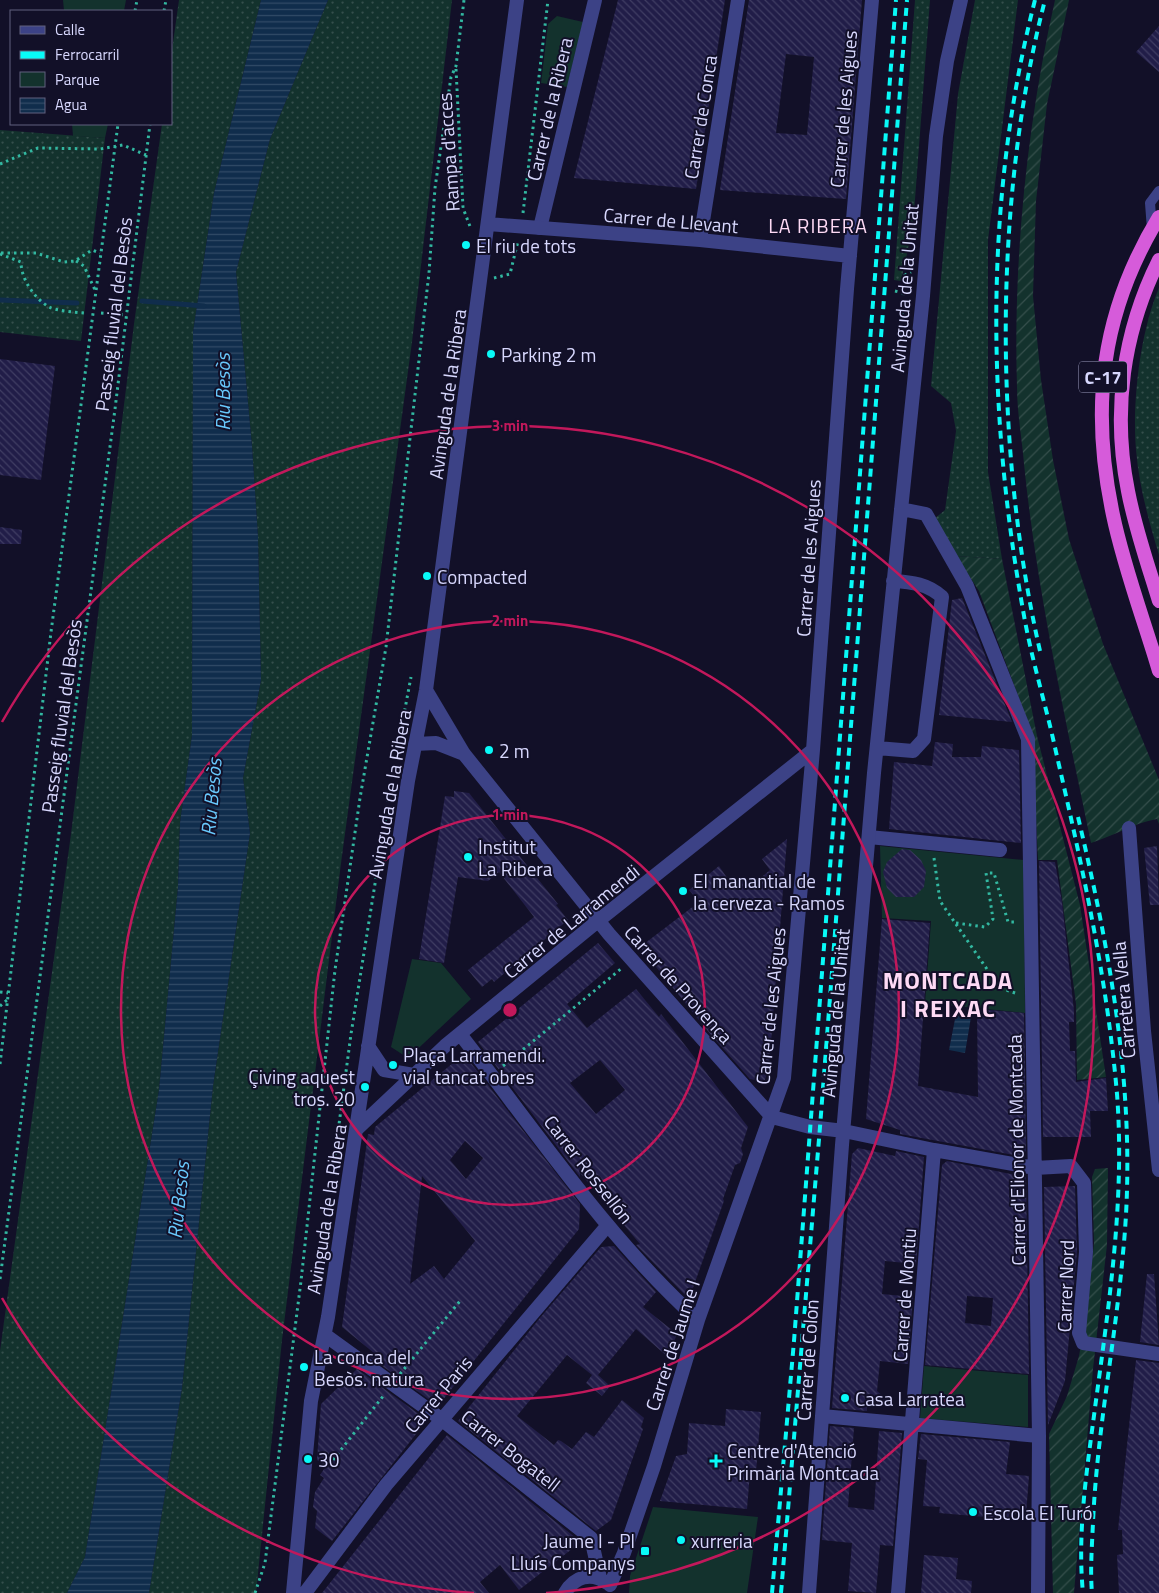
<svg xmlns="http://www.w3.org/2000/svg" width="1159" height="1593" viewBox="0 0 1159 1593" font-family="'Titillium Web',sans-serif">
<style>
.grass{fill:url(#grass-dots)}
.park{fill:#13322d}
.garden{fill:url(#garden-furrows)}
.water{fill:url(#water-rules)}
.lines{fill:none;stroke-linecap:round;stroke-linejoin:round}
.stream{stroke:#102d4c;stroke-width:5}
.building{fill:url(#building-back-hatch);fill-rule:evenodd}
.path{stroke:#32b8a1;stroke-width:3;stroke-dasharray:2.5 4;stroke-linecap:butt}
.service{stroke:#3c4286;stroke-width:10}
.pedestrian{stroke:#3c4286;stroke-width:14}
.minor{stroke:#3c4286;stroke-width:14}
.trunk{stroke:#d65bda;stroke-width:14}
.rail{stroke:#08faf8;stroke-width:4;stroke-dasharray:8 6;stroke-linecap:butt}
.ring{fill:none;stroke:#c2185b;stroke-width:2.5}
.poi-dot{fill:#08faf8;stroke:#121028;stroke-width:2}
.labels{text-anchor:middle;dominant-baseline:central;stroke-width:4;stroke-linejoin:round;paint-order:stroke}
.shield{fill:#121028;stroke:#9d9cbe;stroke-width:1}
.shield-label{font-size:18px;font-weight:bold;fill:#d8d8fe}
.street-label{font-size:19px;fill:#d8d8fe;stroke:#121028}
.poi-label{font-size:19px;fill:#d8d8fe;stroke:#121028;text-anchor:start}
.neighbourhood-label{font-size:20px;letter-spacing:1px;fill:#fedaf5;stroke:#121028}
.water-label{font-size:20px;font-style:italic;fill:#68c8fc;stroke:#121028}
.district-label{font-size:24px;font-weight:bold;letter-spacing:1px;fill:#fedaf5;stroke:#121028}
.centre{fill:#c2185b;stroke:#121028;stroke-width:2.5}
.ring-label{font-size:15px;text-anchor:middle;font-weight:bold;fill:#c2185b;stroke:#121028;stroke-width:4;stroke-linejoin:round;paint-order:stroke}
</style>
<defs>
<pattern id="grass-dots" width="8" height="8" patternUnits="userSpaceOnUse" patternTransform="scale(1.25)"><rect width="8" height="8" fill="#13322d"/><path d="M2 2h.1M6 6h.1" fill="none" stroke="#354f4c" stroke-width="1.8" stroke-linecap="round"/></pattern>
<pattern id="garden-furrows" width="10" height="10" patternUnits="userSpaceOnUse" patternTransform="scale(1.25)"><rect width="10" height="10" fill="#13322d"/><path d="M-1 1l2-2M0 10L10 0M9 11l2-2" fill="none" stroke="#354f4c"/></pattern>
<pattern id="water-rules" width="6" height="5" patternUnits="userSpaceOnUse" patternTransform="scale(1.25)"><rect width="6" height="5" fill="#102d4c"/><path d="M0 2.5h6" fill="none" stroke="#324b67"/></pattern>
<pattern id="building-back-hatch" width="6" height="6" patternUnits="userSpaceOnUse" patternTransform="scale(1.25)"><rect width="6" height="6" fill="#211d48"/><path d="M-1 5l2 2M0 0l6 6M5-1l2 2" fill="none" stroke="#403d63"/></pattern>
</defs>
<rect width="100%" height="100%" fill="#121028"/>
<path class="grass" d="M179 0H261L214 193 193 332 192 735 180 823 178 887 159 1090 85 1557 67 1593H0V1351L71 834 134 324 162 124H171V57Z
M328 0H452L412 342 341 863 282 1340 256 1593H149L182 1388 213 1086 250 833 243 778 261 680 258 537 252 446 236 272 270 139Z
M915 0H930L913 226 901 281 894 280Z
M975 0H1018L988 240V472L1002 559 956 556 934 519 945 510 956 431 951 403 931 386 958 94Z
M0 130 105 138 81 341 0 332Z
M1159 288V555C1149 522 1139 486 1136 450 1132 403 1140 332 1159 288Z"/>
<path class="park" d="M63 0H126L124 11H64Z
M557 16 583 22 567 87 541 83 548 24Z
M72 124H108L105 138 73 136Z
M880 846 1024 860 1025 1013 925 1003 931 921 882 918Z
M412 959 441 963 471 999 408 1058 391 1047Z
M924 1366 1028 1375V1427L920 1418Z
M653 1507 758 1517 747 1593H629L630 1576Z"/>
<path class="garden" d="M1055 0H1069L1047 104 1036 201 1033 296 1041 380 1053 460 1069 539 1103 644 1159 780V824L1157 819C1133 823 1114 836 1091 843 1065 717 1037 592 1024 464 1022 439 1017 413 1017 387 1013 260 1027 124 1055 0Z
M956 556 1002 559 1037 736 1080 905 1106 1077 1077 1080 1076 1004 1057 860H1038L1032 733 979 591Z
M1108 1168 1107 1245 1093 1369 1074 1593H1053L1049 1434 1067 1396 1079 1356 1086 1315 1094 1243 1092 1177 1095 1169Z"/>
<path class="water" d="M261 0H328L270 139 236 272 252 446 258 537 261 680 243 778 250 833 213 1086 182 1388 149 1593H67L85 1557 159 1090 178 887 180 823 192 735 193 332 214 193Z
M956 1014 971 1017 965 1053 949 1050Z"/>
<g class="lines">
<path class="stream" d="M0 300 77 303
M142 301 204 306"/>
</g>
<path class="building" d="M618 0H725L696 189 574 178Z
M749 0H862L846 199 720 190ZM786 54 814 57 807 135 776 133Z
M1159 26V72L1136 52Z
M0 359 55 366 41 480 0 475Z
M0 527 22 530 21 544H0Z
M962 598 1012 722 939 715 952 600Z
M935 742 953 744 952 757H981L982 746 1019 750 1021 843 889 829 894 762 932 766Z
M454 791 469 793 558 904 556 905 568 920 494 982 492 979 482 987 468 970 534 917 499 872 488 881 458 877 444 963 419 959 445 796 454 797Z
M787 839 769 1068 764 1082 750 1079 711 1035 640 947 699 902 689 890 719 866 732 885 743 877 750 887 770 870 762 859Z
M1157 846 1159 905H1150L1144 848Z
M902 849 910 850 921 860 926 871 924 887 914 897H896L887 888 883 872 887 862Z
M1039 861 1055 862 1062 902 1074 1011V1022H1069L1070 1051H1075L1076 1082 1106 1078 1108 1111H1090L1091 1137H1043Z
M882 919 930 923 918 1086 978 1097 977 1009 1024 1013 1026 1151 1019 1156 900 1134V1130L866 1119Z
M598 943 615 963 567 1004 587 1028 636 989 659 1017 661 1014 748 1127 741 1148 743 1154 740 1163 735 1165 723 1199 724 1201 689 1299 636 1245 640 1244 580 1173V1177L478 1042ZM600 1060 625 1090 596 1114 570 1083Z
M464 1054 580 1204 579 1229 438 1406 370 1357 374 1353 342 1327 368 1134 374 1135 375 1127ZM465 1141 483 1158 466 1179 450 1160ZM422 1176 475 1241 444 1279 434 1266 410 1284Z
M858 1148 895 1156 896 1151 924 1157 916 1264 885 1261 882 1294 913 1297 908 1364 880 1361 877 1391 889 1401 881 1406 867 1405V1411L832 1408 852 1154Z
M947 1161 1026 1177 1029 1374 925 1365 942 1165ZM967 1296 993 1298 991 1326 965 1323Z
M1075 1186 1077 1252 1065 1381 1048 1425 1044 1187Z
M614 1246 656 1292 643 1307 677 1334 668 1357 636 1329 598 1375 610 1386 602 1396 586 1383 592 1375 567 1355 517 1416 554 1445 558 1440 561 1441 572 1449 586 1432 594 1437 622 1400 644 1418 641 1427 643 1429 611 1520 596 1531 458 1421 539 1319 601 1247Z
M1147 1274H1154L1159 1345 1140 1342Z
M1136 1360 1159 1363V1593H1119L1117 1555 1123 1554 1122 1530H1118Z
M357 1369 427 1420 332 1541 315 1528 317 1511 313 1507 315 1492 324 1478 320 1475 326 1466 317 1460 321 1404Z
M726 1409 761 1412 756 1472H750L747 1509 660 1501 676 1456 687 1454 689 1423 725 1426Z
M830 1426 854 1428 848 1507 874 1510 879 1431 902 1433 893 1546 880 1545 876 1593 848 1591 852 1543 822 1540Z
M921 1434 1010 1442 1006 1474 1029 1476 1026 1515 1009 1514V1519L939 1513 940 1507 923 1506 927 1460 918 1459Z
M447 1435 581 1542 519 1590 500 1565 480 1582 489 1593H322Z
M924 1555 958 1558 956 1579 972 1581 971 1593H921Z"/>
<g class="lines">
<path class="path" d="M135 11 137 0
M164 11 166 0
M456 69 463 208 471 229
M0 164 38 148 100 149 123 145 146 155
M523 213 548 0
M1 253H36L64 262 75 261 92 250 100 253
M0 254 21 262C21 279 34 298 49 307 57 311 74 312 84 313
M76 261 84 266 95 290
M494 278 510 274 518 241
M895 291 903 293
M101 313 127 315
M900 366 898 361 905 275 911 272
M401 730 411 677
M934 858 940 901 1000 988 1018 994
M956 923 985 927 993 919 986 873H994L1008 922H1016
M0 992 8 993
M0 1006 7 1000
M0 1064 51 632 118 124
M503 1066 622 968
M334 1162 351 1034 390 790
M0 1279 115 409 150 124
M400 1374 460 1301
M329 1465 384 1395
M255 1593 265 1563 301 1281 335 970 360 798 386 647 429 273 435 188 451 77 456 66 464 0"/>
<path class="service" d="M1152 229 1150 203 1159 191"/>
<path class="pedestrian" d="M540 228 595 0
M869 837 1000 850"/>
<path class="minor" d="M488 224 700 240 850 256
M700 240 738 0
M901 509 926 514 967 586 1028 739 1039 1436 1038 1593
M426 690 464 754 609 934 772 1117
M415 744 436 743 464 754
M877 748 913 751 924 739 942 597C928 584 912 582 893 581
M1129 828 1144 1031 1159 1170
M460 1034C535 1130 608 1239 698 1320
M368 1046 384 1070 414 1075
M772 1117 810 1127 844 1131 934 1150 1035 1168 1071 1166 1084 1183 1086 1252 1079 1333 1083 1343 1159 1354
M358 1128 445 1046 599 920 813 750
M325 1335 441 1419 591 1538 600 1578
M822 1416 1039 1436
M610 1585 624 1553 654 1466 698 1320 784 1078 813 750 847 289 872 0
M293 1593 311 1401 328 1317 408 781 426 690 517 0
M305 1593 386 1485 608 1225
M565 1593C574 1577 591 1571 607 1583
M809 1593 842 1145 874 773 923 296 936 136 947 61 961 0
M898 1593 934 1150"/>
<path class="trunk" d="M1159 217C1101 312 1090 407 1113 515 1124 568 1144 620 1159 671
M1159 260C1123 332 1112 412 1128 491 1135 528 1148 565 1159 601"/>
<path class="rail" d="M1035 0C984 198 987 410 1023 610 1031 658 1046 705 1056 752 1082 865 1107 978 1117 1094 1125 1200 1109 1303 1095 1408 1087 1469 1077 1532 1083 1593
M1040 651C994 450 993 200 1045 0
M1078 817C1112 960 1138 1105 1123 1253 1115 1343 1097 1432 1093 1522 1092 1546 1090 1570 1092 1593
M772 1593 794 1341 896 0
M781 1593 820 1127 907 0"/>
</g>
<g class="ring">
<circle cx="510" cy="1010" r="195"/>
<circle cx="510" cy="1010" r="389"/>
<path d="M474 1593A584 584 0 0 1 2 1298M2 722A584 584 0 1 1 546 1593"/>
</g>
<g class="poi-dot">
<circle cx="466" cy="245" r="5"/>
<circle cx="491" cy="354" r="5"/>
<circle cx="427" cy="576" r="5"/>
<circle cx="489" cy="750" r="5"/>
<circle cx="468" cy="857" r="5"/>
<circle cx="683" cy="891" r="5"/>
<circle cx="393" cy="1065" r="5"/>
<circle cx="365" cy="1087" r="5"/>
<circle cx="304" cy="1367" r="5"/>
<circle cx="845" cy="1398" r="5"/>
<circle cx="308" cy="1459" r="5"/>
<path d="M713.5 1453.5h5v5h5v5h-5v5h-5v-5h-5v-5h5z"/>
<circle cx="973" cy="1512" r="5"/>
<circle cx="681" cy="1540" r="5"/>
<rect x="640" y="1546" width="10" height="10" rx="2.5"/>
</g>
<g class="labels">
<rect class="shield" x="1079" y="361.5" width="48" height="31" rx="4"/>
<g class="shield-label">
<text x="1103" y="377">C-17</text>
</g>
<g class="street-label">
<text transform="translate(549 109) rotate(-77)">Carrer de la Ribera</text>
<text transform="translate(843 109) rotate(-85)">Carrer de les Aigues</text>
<text transform="translate(700 117) rotate(-81)">Carrer de Conca</text>
<text transform="translate(448 152) rotate(-94)">Rampa d'acces</text>
<text transform="translate(671 220) rotate(5)">Carrer de Llevant</text>
<text transform="translate(904 288) rotate(-85)">Avinguda de la Unitat</text>
<text transform="translate(113 314) rotate(-83)">Passeig fluvial del Besòs</text>
<text transform="translate(447 394) rotate(-82)">Avinguda de la Ribera</text>
<text transform="translate(808 558) rotate(-86)">Carrer de les Aigues</text>
<text transform="translate(61 716) rotate(-82)">Passeig fluvial del Besòs</text>
<text transform="translate(389 794) rotate(-80)">Avinguda de la Ribera</text>
<text transform="translate(571 921) rotate(-39)">Carrer de Larramendi</text>
<text transform="translate(679 984) rotate(48)">Carrer de Provença</text>
<text transform="translate(1123 1000) rotate(-95)">Carretera Vella</text>
<text transform="translate(770 1006) rotate(-84)">Carrer de les Aigues</text>
<text transform="translate(835 1013) rotate(-85)">Avinguda de la Unitat</text>
<text transform="translate(1016 1150) rotate(-91)">Carrer d'Elionor de Montcada</text>
<text transform="translate(589 1169) rotate(52)">Carrer Rossellón</text>
<text transform="translate(326 1209) rotate(-81)">Avinguda de la Ribera</text>
<text transform="translate(1065 1286) rotate(-88)">Carrer Nord</text>
<text transform="translate(904 1295) rotate(-86)">Carrer de Montiu</text>
<text transform="translate(672 1345) rotate(-72)">Carrer de Jaume I</text>
<text transform="translate(807 1360) rotate(-86)">Carrer de Colon</text>
<text transform="translate(438 1394) rotate(-50)">Carrer Paris</text>
<text transform="translate(511 1450) rotate(38)">Carrer Bogatell</text>
</g>
<g class="poi-label">
<text x="476" y="245">El riu de tots</text>
<text x="501" y="354">Parking 2 m</text>
<text x="437" y="576">Compacted</text>
<text x="499" y="750">2 m</text>
<text x="478" y="846">Institut<tspan x="478" dy="22">La Ribera</tspan></text>
<text x="693" y="880">El manantial de<tspan x="693" dy="22">la cerveza - Ramos</tspan></text>
<text x="403" y="1054">Plaça Larramendi.<tspan x="403" dy="22">vial tancat obres</tspan></text>
<text x="355" y="1076" text-anchor="end">Çiving aquest<tspan x="355" dy="22">tros. 20</tspan></text>
<text x="314" y="1356">La conca del<tspan x="314" dy="22">Besòs. natura</tspan></text>
<text x="855" y="1398">Casa Larratea</text>
<text x="727" y="1450">Centre d'Atenció<tspan x="727" dy="22">Primària Montcada</tspan></text>
<text x="318" y="1459">30</text>
<text x="983" y="1512">Escola El Turó</text>
<text x="635" y="1540" text-anchor="end">Jaume I - Pl<tspan x="635" dy="22">Lluís Companys</tspan></text>
<text x="691" y="1540">xurreria</text>
</g>
<g class="neighbourhood-label">
<text x="818" y="225">LA RIBERA</text>
</g>
<g class="water-label">
<text transform="translate(222 392) rotate(-90)">Riu Besòs</text>
<text transform="translate(211 797) rotate(-85)">Riu Besòs</text>
<text transform="translate(178 1200) rotate(-84)">Riu Besòs</text>
</g>
<g class="district-label">
<text x="948" y="980">MONTCADA<tspan x="948" dy="28">I REIXAC</tspan></text>
</g>
</g>
<circle cx="510" cy="1010" r="8" class="centre"/>
<g class="ring-label">
<text x="510" y="431">3 min</text>
<text x="510" y="626">2 min</text>
<text x="510" y="820">1 min</text>
</g>
<rect x="10" y="10" width="162" height="115" fill="#121028" stroke="#61607e"/>
<rect x="20" y="26" width="25" height="8" fill="#3c4286" stroke="#61607e"/>
<text x="55" y="35" font-size="15" fill="#d8d8fe">Calle</text>
<rect x="20" y="51" width="25" height="8" fill="#08faf8" stroke="#61607e"/>
<text x="55" y="60" font-size="15" fill="#d8d8fe">Ferrocarril</text>
<rect x="20" y="72" width="25" height="15" fill="#13322d" stroke="#61607e"/>
<text x="55" y="85" font-size="15" fill="#d8d8fe">Parque</text>
<rect x="20" y="98" width="25" height="15" fill="url(#water-rules)" stroke="#61607e"/>
<text x="55" y="110" font-size="15" fill="#d8d8fe">Agua</text>
</svg>
